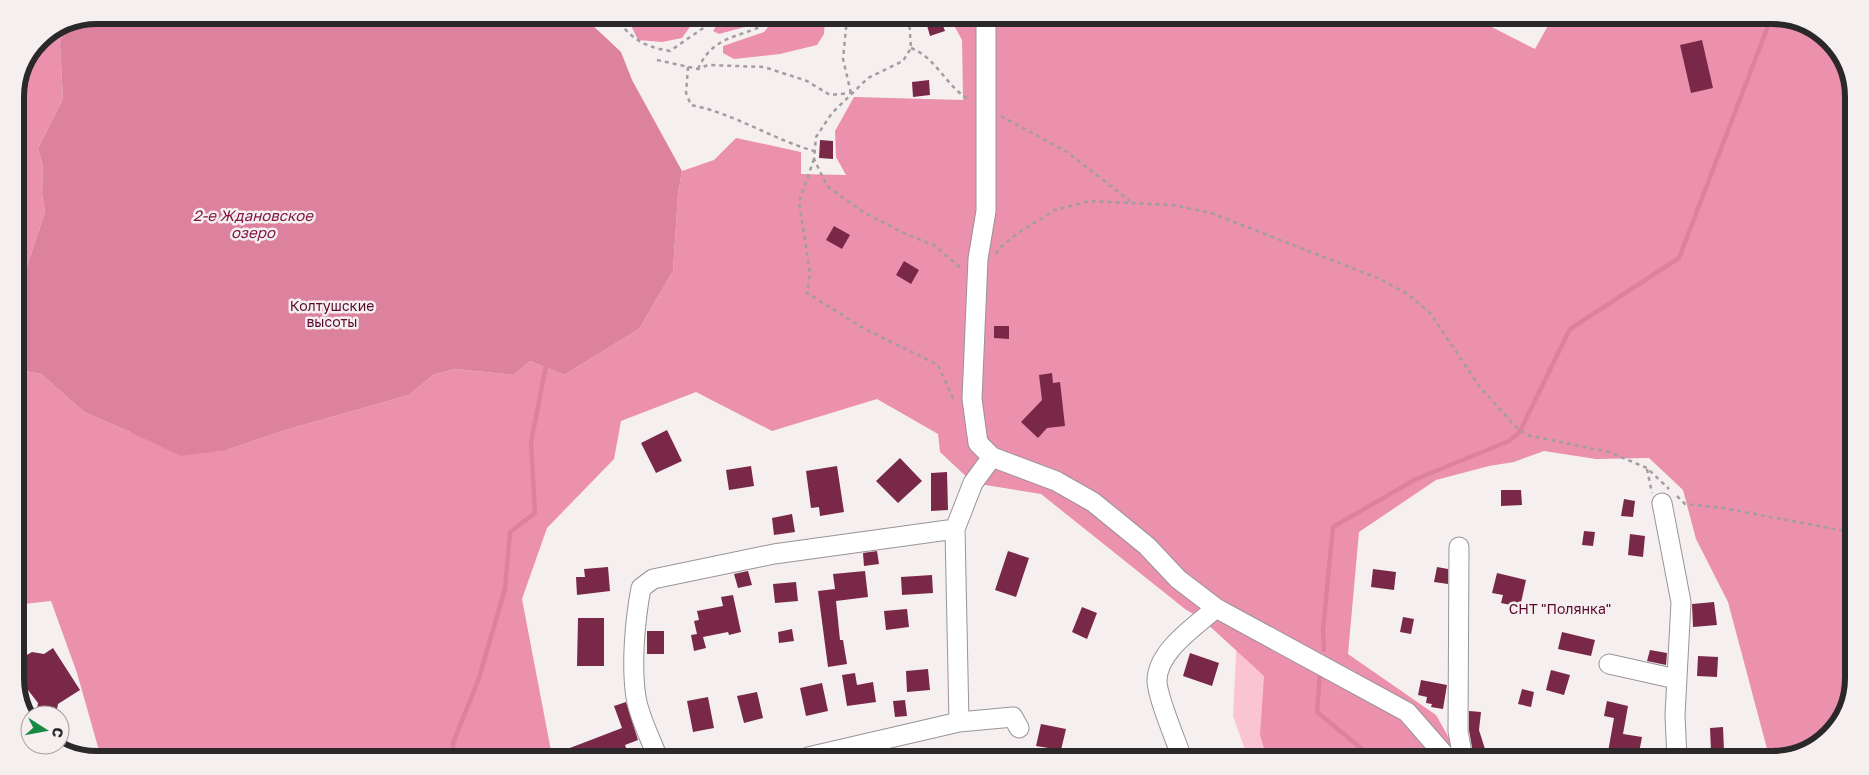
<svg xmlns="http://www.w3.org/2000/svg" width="1869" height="775" viewBox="0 0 1869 775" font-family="'Golos Text',sans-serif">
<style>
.green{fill:#fbc4d4}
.forest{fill:#ec91ad}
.water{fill:#dc829e}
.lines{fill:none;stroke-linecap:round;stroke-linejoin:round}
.stream{stroke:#dc829e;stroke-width:4.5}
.building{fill:#792947}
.minor-casing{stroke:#999495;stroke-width:21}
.path{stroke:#a29e9f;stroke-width:2.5;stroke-dasharray:4 4;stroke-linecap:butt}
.minor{stroke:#fff;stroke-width:19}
.labels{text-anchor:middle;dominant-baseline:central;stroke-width:5;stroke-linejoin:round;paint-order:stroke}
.park-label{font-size:14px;fill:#5b092f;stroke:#f5eff0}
.water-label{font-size:15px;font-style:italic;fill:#821746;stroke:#f5eff0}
.rim{fill:none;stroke:#2a2828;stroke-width:6}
</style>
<rect width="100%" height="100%" fill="#f5eff0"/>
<path class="green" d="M1237 633 1422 759 1248 758 1233 716Z"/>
<path class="forest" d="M627 17H691L692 24 682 38 662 42 638 40Z
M726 17 825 18 824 34 817 45 780 54 734 59 723 53V46L764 32 768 27 763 22 719 34 713 31 719 21Z
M950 18 1478 20 1535 49 1550 22 1554 20 1803 21 1840 51 1854 91 1848 709 1818 746 1770 760 1728 602 1696 539 1683 490 1649 458 1596 459 1544 451 1514 462 1489 466 1436 480 1359 532 1348 654 1436 715 1461 759 1267 758 1260 735 1264 676 1203 620 1185 609 1041 494 973 483 940 452 938 434 877 399 772 431 696 392 621 421 614 459 547 528 522 599 552 756 100 754 77 673 51 601 15 605V369L41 374 84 412 130 432 227 450 282 431 409 395 433 375 455 369 514 375 530 361 564 375 639 329 673 271 678 194 682 171 714 160 736 138 801 152V174L846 175 836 157 835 131 854 97 963 100 962 40Z
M64 28 60 44 63 99 38 148 43 167 42 194 45 212 21 284 15 285V91L39 39Z"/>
<path class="water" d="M97 15 570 17 588 21 621 52 632 80 682 171 678 194 673 271 639 329 564 375 530 361 514 375 455 369 433 375 409 395 282 431 227 450 181 456 130 432 84 412 41 374 15 369V285L21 284 45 212 42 194 43 167 38 148 63 99 60 44 64 28Z"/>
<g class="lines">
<path class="stream" d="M1324 650 1323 630 1333 527 1416 479 1509 441 1519 433 1570 329 1679 258 1770 21
M1320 672 1317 712 1374 759
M453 755V743L478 681 505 589 510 532 535 513 531 442 547 361"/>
</g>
<path class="building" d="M940 18 945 31 930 36 926 22Z
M1702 40 1713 88 1691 93 1680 45Z
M929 80 930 95 913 97 912 82Z
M820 140 833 141V159L819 158Z
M834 226 850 235 842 249 826 240Z
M904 261 919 270 911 284 896 275Z
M994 326H1009V339L994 338Z
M1052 373 1053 383 1060 382 1065 426 1047 428 1038 438 1021 422 1042 400 1039 375Z
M667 430 682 461 656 473 641 443Z
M900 458 922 481 898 503 876 481Z
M751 466 754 486 729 490 726 470Z
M837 466 844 512 820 516 819 507 811 508 806 471Z
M947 472 948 510 931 511V473Z
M1501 490H1521L1522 505 1501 506Z
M1624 499 1635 501 1633 517 1621 516Z
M792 514 795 532 774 535 772 518Z
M1584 531 1595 532 1593 546 1582 545Z
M1630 534 1645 536 1643 557 1628 555Z
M877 551 879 564 864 566 863 553Z
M1008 551 1029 558 1016 597 995 590Z
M608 567 610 591 577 595 576 577H585L584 569Z
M1437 567 1448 569V584L1434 582Z
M1373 569 1396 572 1394 590 1371 587Z
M748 571 752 585 738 588 734 574Z
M865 571 868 597 836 601 840 640H843L847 664 828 667 818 591 835 589 833 574Z
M1497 573 1526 580 1520 607 1501 603 1503 595 1492 593Z
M932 575 933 593 902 595 901 577Z
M796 582 798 601 775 603 773 584Z
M733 595 741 632 729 635 728 632 703 637 706 648 694 651 691 635 697 634 694 621 699 620 697 611 723 606 721 597Z
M1714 602 1717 625 1693 627 1692 604Z
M1082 607 1097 613 1087 639 1072 632Z
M907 609 909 627 886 630 884 611Z
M1403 617 1414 619 1411 634 1400 632Z
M578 618H604V666H577Z
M792 629 794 641 779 643 778 632Z
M647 631H664V654H647Z
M1562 632 1595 640 1591 656 1558 649Z
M53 648 80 690 58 704 56 715H36L38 703 15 673 22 668 25 656 32 652 44 654Z
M1650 650 1667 653 1666 665 1647 661Z
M1190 653 1219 663 1212 686 1183 676Z
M1698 656 1718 657 1717 677 1697 676Z
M928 669 930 690 907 692 906 671Z
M1551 670 1570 675 1564 695 1546 690Z
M855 673 857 685 873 682 876 702 847 706 842 675Z
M1421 680 1447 685 1443 709 1431 707 1432 704 1426 703 1427 697 1418 695Z
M822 683 828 711 806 716 800 688Z
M1522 689 1534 692 1531 707 1518 704Z
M757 692 763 718 744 723 737 696Z
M708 697 714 728 693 732 687 701Z
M905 700 907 716 895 717 893 701Z
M1607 701 1628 706 1623 734 1642 737 1638 758 1608 752 1614 718 1604 716Z
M626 702 638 740 625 745 629 756H549L622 728 614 706Z
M1469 711 1481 712 1479 730 1485 749 1473 753 1469 730Z
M1041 724 1066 729 1061 750 1036 746Z
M1723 727 1724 751H1711L1710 728Z"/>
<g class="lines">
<defs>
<path id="minor" d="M986 18V211L978 259 972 399 978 443 992 457 1056 481 1093 502 1147 546 1178 579 1216 608 1407 712 1448 759
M1662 503 1681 602 1675 715 1677 760
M1459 547 1458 731 1463 759
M1609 664 1676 679
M959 722 1013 717 1019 728
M657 756C650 737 639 717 636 697 631 665 635 620 641 588L653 579 774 554 955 529
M808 757 959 722 955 529 973 483 992 457
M1182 758C1176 741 1157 696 1157 681 1157 651 1196 626 1216 608"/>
</defs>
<use href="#minor" class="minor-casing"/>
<path class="path" d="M614 17C633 39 641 46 670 51L719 17
M847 18 843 59 851 93
M909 18 911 48 903 61 868 78 832 113 816 137 814 159 827 186 863 212 904 233 935 246 961 268
M911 48C937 58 946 87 970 100
M657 60 698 69 708 65 764 67 807 81 830 95 850 93
M688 67 686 93 691 105C733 113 772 139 814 151
M698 69C715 30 749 39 777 17
M1001 116 1067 152 1130 201
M814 159 799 202 810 273 807 293 863 328 938 365 953 398H955
M996 254 1001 247 1018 233 1055 210 1089 201 1173 205 1211 213 1380 279 1409 295 1431 314 1479 386 1516 427 1527 435 1609 452 1647 468 1669 489
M1647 469 1652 493
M1677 496 1685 504 1723 508 1850 532
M1841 717 1848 680"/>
<use href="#minor" class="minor"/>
</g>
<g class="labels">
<g class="park-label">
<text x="332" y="305">Колтушские<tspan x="332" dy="16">высоты</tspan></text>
<text x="1560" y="608">СНТ "Полянка"</text>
</g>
<g class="water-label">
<text x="253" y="215">2-е Ждановское<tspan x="253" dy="17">озеро</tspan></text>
</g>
</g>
<path d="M0 0H1869V775H0ZM97 24H1772A73 73 0 0 1 1845 97V678A73 73 0 0 1 1772 751H97A73 73 0 0 1 24 678V97A73 73 0 0 1 97 24Z" fill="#f5eff0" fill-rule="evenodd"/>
<path class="rim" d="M97 24H1772A73 73 0 0 1 1845 97V678A73 73 0 0 1 1772 751H97A73 73 0 0 1 24 678V97A73 73 0 0 1 97 24Z"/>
<g transform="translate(45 730) rotate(101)"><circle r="24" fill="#f5eff0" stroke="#a49fa0"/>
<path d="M0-4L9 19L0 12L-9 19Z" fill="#178942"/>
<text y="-8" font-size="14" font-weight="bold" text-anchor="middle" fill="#2a2828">С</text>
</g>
</svg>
